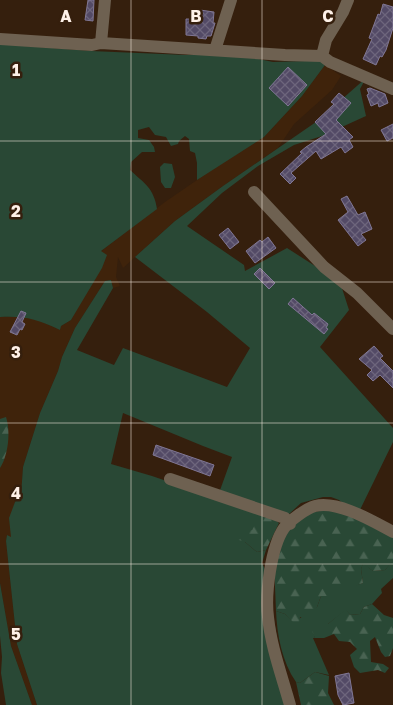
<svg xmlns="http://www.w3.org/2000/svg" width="393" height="705" viewBox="0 0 393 705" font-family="'Golos Text',sans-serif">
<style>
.built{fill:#3f230b}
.grass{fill:#294835}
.forest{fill:url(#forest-firs)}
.building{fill:url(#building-cross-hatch);stroke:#807795}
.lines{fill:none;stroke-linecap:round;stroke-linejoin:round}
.minor{stroke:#6e6151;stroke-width:12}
.grid{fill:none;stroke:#fef1e8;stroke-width:1;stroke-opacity:0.55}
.grid-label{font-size:16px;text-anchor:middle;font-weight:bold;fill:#fef1e8;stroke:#351f0d;stroke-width:5;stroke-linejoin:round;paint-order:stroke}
</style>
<defs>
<pattern id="forest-firs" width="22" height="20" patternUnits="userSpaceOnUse" patternTransform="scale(1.25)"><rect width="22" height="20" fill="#294835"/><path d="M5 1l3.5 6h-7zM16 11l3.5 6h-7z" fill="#496352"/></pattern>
<pattern id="building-cross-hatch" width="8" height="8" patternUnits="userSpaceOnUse" patternTransform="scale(1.25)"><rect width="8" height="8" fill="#534a66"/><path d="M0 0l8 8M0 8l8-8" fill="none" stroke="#6d657c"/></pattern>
</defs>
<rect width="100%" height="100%" fill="#351f0d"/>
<path class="built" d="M325 65 341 76 332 90 294 124 278 148 223 186 175 221 123 268 118 257 116 277 120 286 113 288 111 280 105 281 75 328 62 357 58 371 40 413 23 467 21 495 15 502 11 538 7 535 6 541 17 644 37 705H32L11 646 0 583V317L23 316 39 320 60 330 61 326 71 320 82 300 100 252 165 202 219 165 264 137 302 96Z"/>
<path class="grass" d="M0 44 91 51 186 55 208 54 254 58 273 62 306 61 317 57 325 65 302 96 264 137 197 180V163L195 153 190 151 189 139 185 136 179 141 178 144 171 146 166 137 155 135 149 127 138 130V138L149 140 154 147 155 152H142L131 162 130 170C144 183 154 188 157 209L101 251 107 255 102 268 71 320 61 326 60 330C36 319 26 316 0 317Z
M366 78 360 89 366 116 322 136 294 145 258 166 222 193 187 226 244 265 245 271 287 248 340 282 349 310 320 347 393 428V442L357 516 339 500 331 497H323L301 503 288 515 219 493 232 457 203 446 123 413 111 464 152 476 271 517 252 530H242L245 542 257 552 266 550 262 563 265 569 289 705H37L17 644 6 541 7 535 11 537 9 518 15 502 21 495 23 467 40 413 58 371 62 357 75 328 105 281 111 280 113 288 77 350 114 365 123 348 227 387 250 348 207 312 135 257 175 221 223 186 316 122Z
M164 163 172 164 175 177 171 188H165L161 182 160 167Z
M393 560V578L381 589 382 593 372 604 364 607 360 614 350 615 346 610 328 624 313 631 315 638H313L329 675 315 672 300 683 296 682C282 662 277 635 276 611L285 614 294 622 317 607 321 596 363 583 361 569 363 563 373 571 385 570Z
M0 583 11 646 32 705H6L1 673 2 657 0 636Z"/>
<path class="forest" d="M6 417C11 432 8 456 0 468V419Z
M335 509 393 536V561L385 570 373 571 363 564 361 569 363 583 331 596H321L317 607 310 619 300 617 298 631 290 632 289 626 293 622 285 614 276 611 274 561 290 525 305 513Z
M271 517 279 523 266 550 257 552 245 542 236 539 238 532 242 530H252L258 519Z
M372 604 384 615 393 618V648L390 656 385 657 381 652 375 637 370 641 371 662 383 664 389 668 385 673 378 670 360 673 354 667 350 655 357 649 350 642 339 641 334 634 324 638H315L312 631 318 624H328L346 609 350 615 360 614 364 607Z
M315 672 329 676 328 693 334 705H301L296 682 300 683Z"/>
<path class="building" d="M88 0H94L93 21 85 20Z
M383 4 393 7V28L386 50 382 57 380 56 376 65 363 59 372 39 369 38 378 14 380 15Z
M200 10 214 12 213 23H215L211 36H207L206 39 198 38V36L186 35V19H199Z
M288 67 307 85 288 106 269 88Z
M370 88 385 94 388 103 379 107 378 103 371 106 367 95 369 94 367 89Z
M339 93 351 103 336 120 353 137 349 140 353 147 345 153 341 147 321 159 316 151 291 173 296 178 290 184 280 174 302 153 300 152 306 147 326 134 315 122 334 104 331 102Z
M393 124V138L387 141 381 130Z
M347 196 358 215 365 212 372 229 361 234 366 240 358 246 338 220 348 212 341 199Z
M228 228 239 242 230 249 219 235Z
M268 237 276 248 255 263 246 251 260 240 262 242Z
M260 268 275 283 269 289 254 274Z
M293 298 312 315 314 313 328 324 326 328 328 329 324 334 288 304Z
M21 311 26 313 22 322 25 324 22 330 20 329 17 335 10 332Z
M374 346 383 356 380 358 393 371V388L380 375 373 381 367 375 372 370 359 359Z
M156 445 214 465 210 476 153 455Z
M349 673 354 703 343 705 338 695 335 676Z"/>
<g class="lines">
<path class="minor" d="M0 39 92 45 101 43 285 55 322 56 326 40 343 12 348 0
M101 43 105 0
M215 50 231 0
M322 56 330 62 393 89
M254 192 324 267 357 293 393 329
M170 479 285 518 290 524
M290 705C282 676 271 647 268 617 265 594 271 547 284 528 289 521 307 508 315 506 338 500 374 522 393 532"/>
</g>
<path class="grid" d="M131 0V705M262 0V705M0 141H393M0 282H393M0 423H393M0 564H393"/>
<g class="grid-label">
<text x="66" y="22">A</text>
<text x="196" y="22">B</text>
<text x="328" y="22">C</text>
<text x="16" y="76">1</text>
<text x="16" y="217">2</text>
<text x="16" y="358">3</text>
<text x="16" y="499">4</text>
<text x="16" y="640">5</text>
</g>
</svg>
